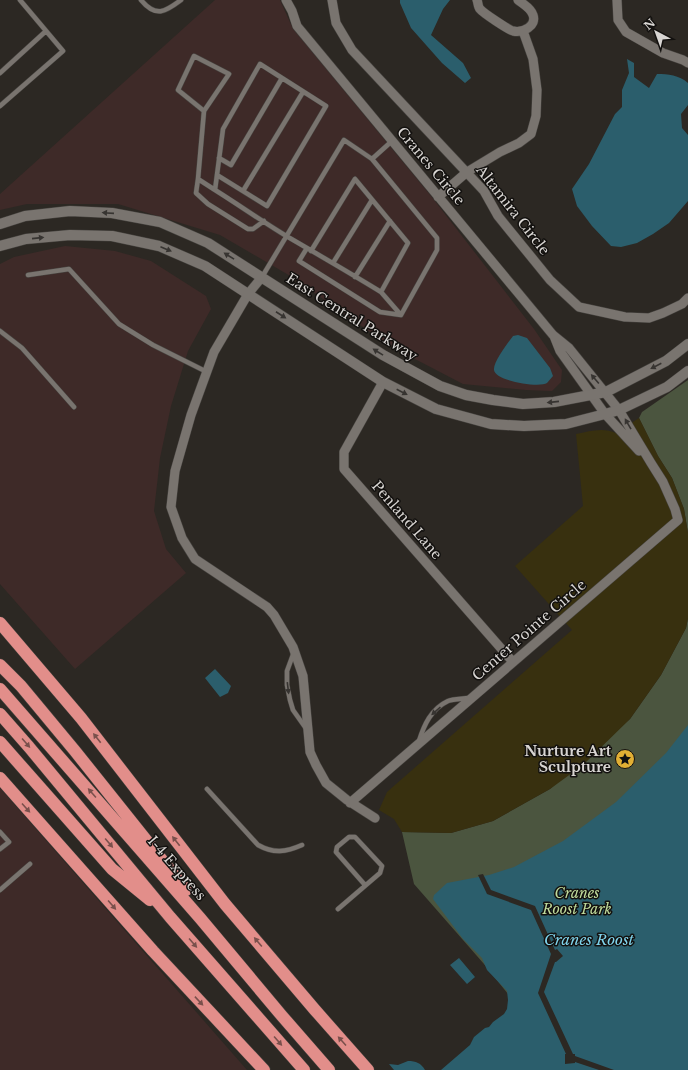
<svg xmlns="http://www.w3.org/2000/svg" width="688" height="1070" viewBox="0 0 688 1070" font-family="'Libre Baskerville',serif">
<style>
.commercial{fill:#3e2a28}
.green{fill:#4b553f}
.sand{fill:#38300f}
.water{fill:#2b5e6c}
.pier{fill:#2c2823}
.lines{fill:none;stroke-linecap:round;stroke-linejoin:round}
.service-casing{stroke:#474440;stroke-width:5.5}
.minor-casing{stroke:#474440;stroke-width:10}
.secondary-casing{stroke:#474440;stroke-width:11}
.motorway-casing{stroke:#474440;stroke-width:13}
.service{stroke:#79746f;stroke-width:4.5}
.minor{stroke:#79746f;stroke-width:9}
.secondary{stroke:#79746f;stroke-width:10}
.motorway{stroke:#e28e8a;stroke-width:12}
.oneway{fill:#373431}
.oneway2{fill:#7a504c}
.labels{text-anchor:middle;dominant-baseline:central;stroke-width:3;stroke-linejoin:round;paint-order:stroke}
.street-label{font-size:14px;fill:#d8d5d2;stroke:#13110f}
.poi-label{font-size:14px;font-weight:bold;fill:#d8d5d2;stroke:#13110f;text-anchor:end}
.park-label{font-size:14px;font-style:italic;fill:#c0db9c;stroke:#13110f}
.water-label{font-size:15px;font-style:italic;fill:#80d4ec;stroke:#13110f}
</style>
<rect width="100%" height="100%" fill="#2c2823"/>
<path class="commercial" d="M215 0H280L293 29 431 196 534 329 562 370 561 382 552 391 526 390 463 384 390 346 292 277 220 235 118 204H27L0 210V194Z
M65 246 115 251 151 261 206 296 211 309 188 351 171 406 160 458 154 511 166 549 186 573 75 669 0 584V264L14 257Z
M0 788 247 1070H0Z"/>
<path class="green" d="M688 380V533L684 509 672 478 658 456 639 418 642 412Z
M688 618V1070L508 994 484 964 414 884 402 832 451 833 493 821 550 789 630 719 661 675 686 628Z"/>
<path class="sand" d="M639 418 658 456 672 478 684 509 688 533V618L686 628 661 675 630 719 583 765 550 789 493 821 451 833 402 832 394 819 379 810 387 792 572 630 515 566 583 506 576 434C590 431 603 427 616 433Z"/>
<path class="water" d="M400 0H450L443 9 431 35 463 63 471 78 465 83 442 63 411 28 400 3Z
M627 59 634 63V77L649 88 657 74C668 74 679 75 688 83V105L681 114 682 128 688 135V201L669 223 653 234 637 243 621 247 611 246 592 226 577 206 572 189 589 164 615 114 622 107V90L629 73Z
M518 335 527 338 550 368 553 376C551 378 549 381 547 383 539 388 495 381 494 370 493 362 508 343 513 336Z
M215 669 231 686 228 693 220 697 205 678Z
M688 725V1070H441L470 1045 474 1037 485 1028 489 1027 493 1022 504 1014 507 1009 508 1000 507 991 487 970 482 958 463 939 433 899 434 895 447 883 489 875 514 867 563 841 616 802 666 753Z
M459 958 475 977 467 984 450 965Z
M408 1061C416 1061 421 1063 425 1070H394L389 1064 398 1065Z"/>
<path class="pier" d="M483 874 491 890 535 906 555 950 557 949 563 956 556 962H555L544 992 573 1054H575V1056L614 1070H599L575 1062V1063L565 1064V1054H566L538 993 551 954 531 910 487 894 478 875Z"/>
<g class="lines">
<defs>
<path id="service" d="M141 0C156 18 165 12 181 0
M0 73 46 31
M0 106 63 51 20 0
M204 111 229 74 194 56 178 90 204 111 198 179 215 190
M219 158 231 165 282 78
M372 159 437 238V250L401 315 381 292
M217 175 267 206 326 106 260 64 223 129 215 190C239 205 263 222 288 237 319 255 350 273 381 292L408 243 355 179 311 251
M198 179 196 193 208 204 248 229H253L264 221
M243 191 303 92
M307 248 299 261 380 312 401 315
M333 263 372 200
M28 275 69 269 119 324 153 345 207 372
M262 277 344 140 372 159 392 141
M355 277 390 221
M0 331 22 348 74 407
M294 652 287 671V685L290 700 293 710 305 727
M419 741C424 725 431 709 448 701 453 699 463 699 469 698
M207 789 258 845C274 854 286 852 302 845
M0 832 9 842 0 849
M0 890 30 864
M338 909 380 873 382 866 355 837H349L337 847 336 852 365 885"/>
<path id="minor" d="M286 0 292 11 297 26 553 335 569 348 619 410 651 463 663 482 675 509 678 520 350 803
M332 0 336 23 352 50 484 191 498 216 550 280 579 307 625 317 649 318 663 313 682 304 688 298
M477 0C478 2 478 7 480 9 483 13 509 30 513 31 523 33 537 26 533 15 531 8 523 4 518 0
M617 0 618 20 626 32 663 53 683 60 688 63
M438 197 467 172 500 152 519 143 531 134 536 116 537 90 533 59 523 31
M262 277 248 294 214 352 191 415 175 471 171 507 182 538 195 559 267 607 274 615 293 647 303 676 310 752 316 765 326 783 347 800 375 818
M554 336 560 351 605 414 639 451
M383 382 344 452V469L513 662"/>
<path id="secondary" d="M0 224 25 216 70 211 112 213 160 222 208 243 383 355 440 386 466 395 493 400 523 404 554 402 606 392 666 361 688 344
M0 246 26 239 70 235 112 236 159 246 205 266 383 382 436 409 491 424 524 426 566 424 605 414 619 410 667 387 688 371"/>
<path id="motorway" d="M0 623 81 718 225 904 315 1010 368 1070
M0 665 21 686 75 751 186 890
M0 689 200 918 282 1016 329 1070
M0 714 29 747 170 917 304 1070
M0 742 112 869 150 900
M0 778 153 951 264 1070"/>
</defs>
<use href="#service" class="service-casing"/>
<use href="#minor" class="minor-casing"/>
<use href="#secondary" class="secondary-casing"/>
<use href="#motorway" class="motorway-casing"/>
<use href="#service" class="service"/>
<use href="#minor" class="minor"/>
<use href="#secondary" class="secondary"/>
<use href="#motorway" class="motorway"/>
</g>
<defs><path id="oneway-solid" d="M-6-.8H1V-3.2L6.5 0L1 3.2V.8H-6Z"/></defs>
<g class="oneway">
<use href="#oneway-solid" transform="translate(108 213) rotate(-176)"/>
<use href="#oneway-solid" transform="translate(38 238) rotate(-6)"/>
<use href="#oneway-solid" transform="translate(166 249) rotate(23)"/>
<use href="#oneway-solid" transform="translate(229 256) rotate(-148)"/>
<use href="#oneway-solid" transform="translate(281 315) rotate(33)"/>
<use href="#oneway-solid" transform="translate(378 352) rotate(-148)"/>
<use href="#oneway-solid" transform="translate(656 366) rotate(153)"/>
<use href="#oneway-solid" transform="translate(595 379) rotate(-130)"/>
<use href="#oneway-solid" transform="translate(402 392) rotate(27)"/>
<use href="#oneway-solid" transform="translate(553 402) rotate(174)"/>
<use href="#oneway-solid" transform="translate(628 424) rotate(-120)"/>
<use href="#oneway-solid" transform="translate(288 688) rotate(83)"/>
<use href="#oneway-solid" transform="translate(436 711) rotate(138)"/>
</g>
<g class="oneway2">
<use href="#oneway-solid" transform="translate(97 738) rotate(-128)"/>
<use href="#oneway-solid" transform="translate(26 743) rotate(49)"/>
<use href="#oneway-solid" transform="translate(92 793) rotate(-131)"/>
<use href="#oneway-solid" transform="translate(26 808) rotate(48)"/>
<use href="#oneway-solid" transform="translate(176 841) rotate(-128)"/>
<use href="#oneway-solid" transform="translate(109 843) rotate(50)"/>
<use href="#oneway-solid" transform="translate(112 905) rotate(49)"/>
<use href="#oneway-solid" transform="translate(258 942) rotate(-130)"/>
<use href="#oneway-solid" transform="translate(193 943) rotate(49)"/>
<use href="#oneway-solid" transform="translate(199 1001) rotate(47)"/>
<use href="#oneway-solid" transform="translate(278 1041) rotate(49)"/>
<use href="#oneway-solid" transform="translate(342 1041) rotate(-132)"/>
</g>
<defs>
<symbol id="sight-disc" viewBox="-11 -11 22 22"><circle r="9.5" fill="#e1af34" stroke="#13110f"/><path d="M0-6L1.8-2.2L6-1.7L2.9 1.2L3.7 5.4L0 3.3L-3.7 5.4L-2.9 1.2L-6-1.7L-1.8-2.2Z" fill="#111"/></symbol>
</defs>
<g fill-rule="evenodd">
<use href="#sight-disc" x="614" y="748" width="22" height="22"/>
</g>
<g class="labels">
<g class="street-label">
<text transform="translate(431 166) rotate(50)">Cranes Circle</text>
<text transform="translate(513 210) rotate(52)">Altamira Circle</text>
<text transform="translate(352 317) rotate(32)">East Central Parkway</text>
<text transform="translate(407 520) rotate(49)">Penland Lane</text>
<text transform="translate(529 630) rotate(-41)">Center Pointe Circle</text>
<text transform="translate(177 868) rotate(49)">I-4 Express</text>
</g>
<g class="poi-label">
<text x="611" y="751">Nurture Art<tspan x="611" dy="16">Sculpture</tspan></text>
</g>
<g class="park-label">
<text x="577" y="893">Cranes<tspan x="577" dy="16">Roost Park</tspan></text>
</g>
<g class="water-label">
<text x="589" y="939">Cranes Roost</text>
</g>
</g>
<g transform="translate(656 32) rotate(319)" stroke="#13110f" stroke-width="3" paint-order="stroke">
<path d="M0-3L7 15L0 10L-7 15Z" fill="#d8d5d2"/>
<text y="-6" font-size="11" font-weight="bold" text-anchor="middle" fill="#d8d5d2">N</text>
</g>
</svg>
